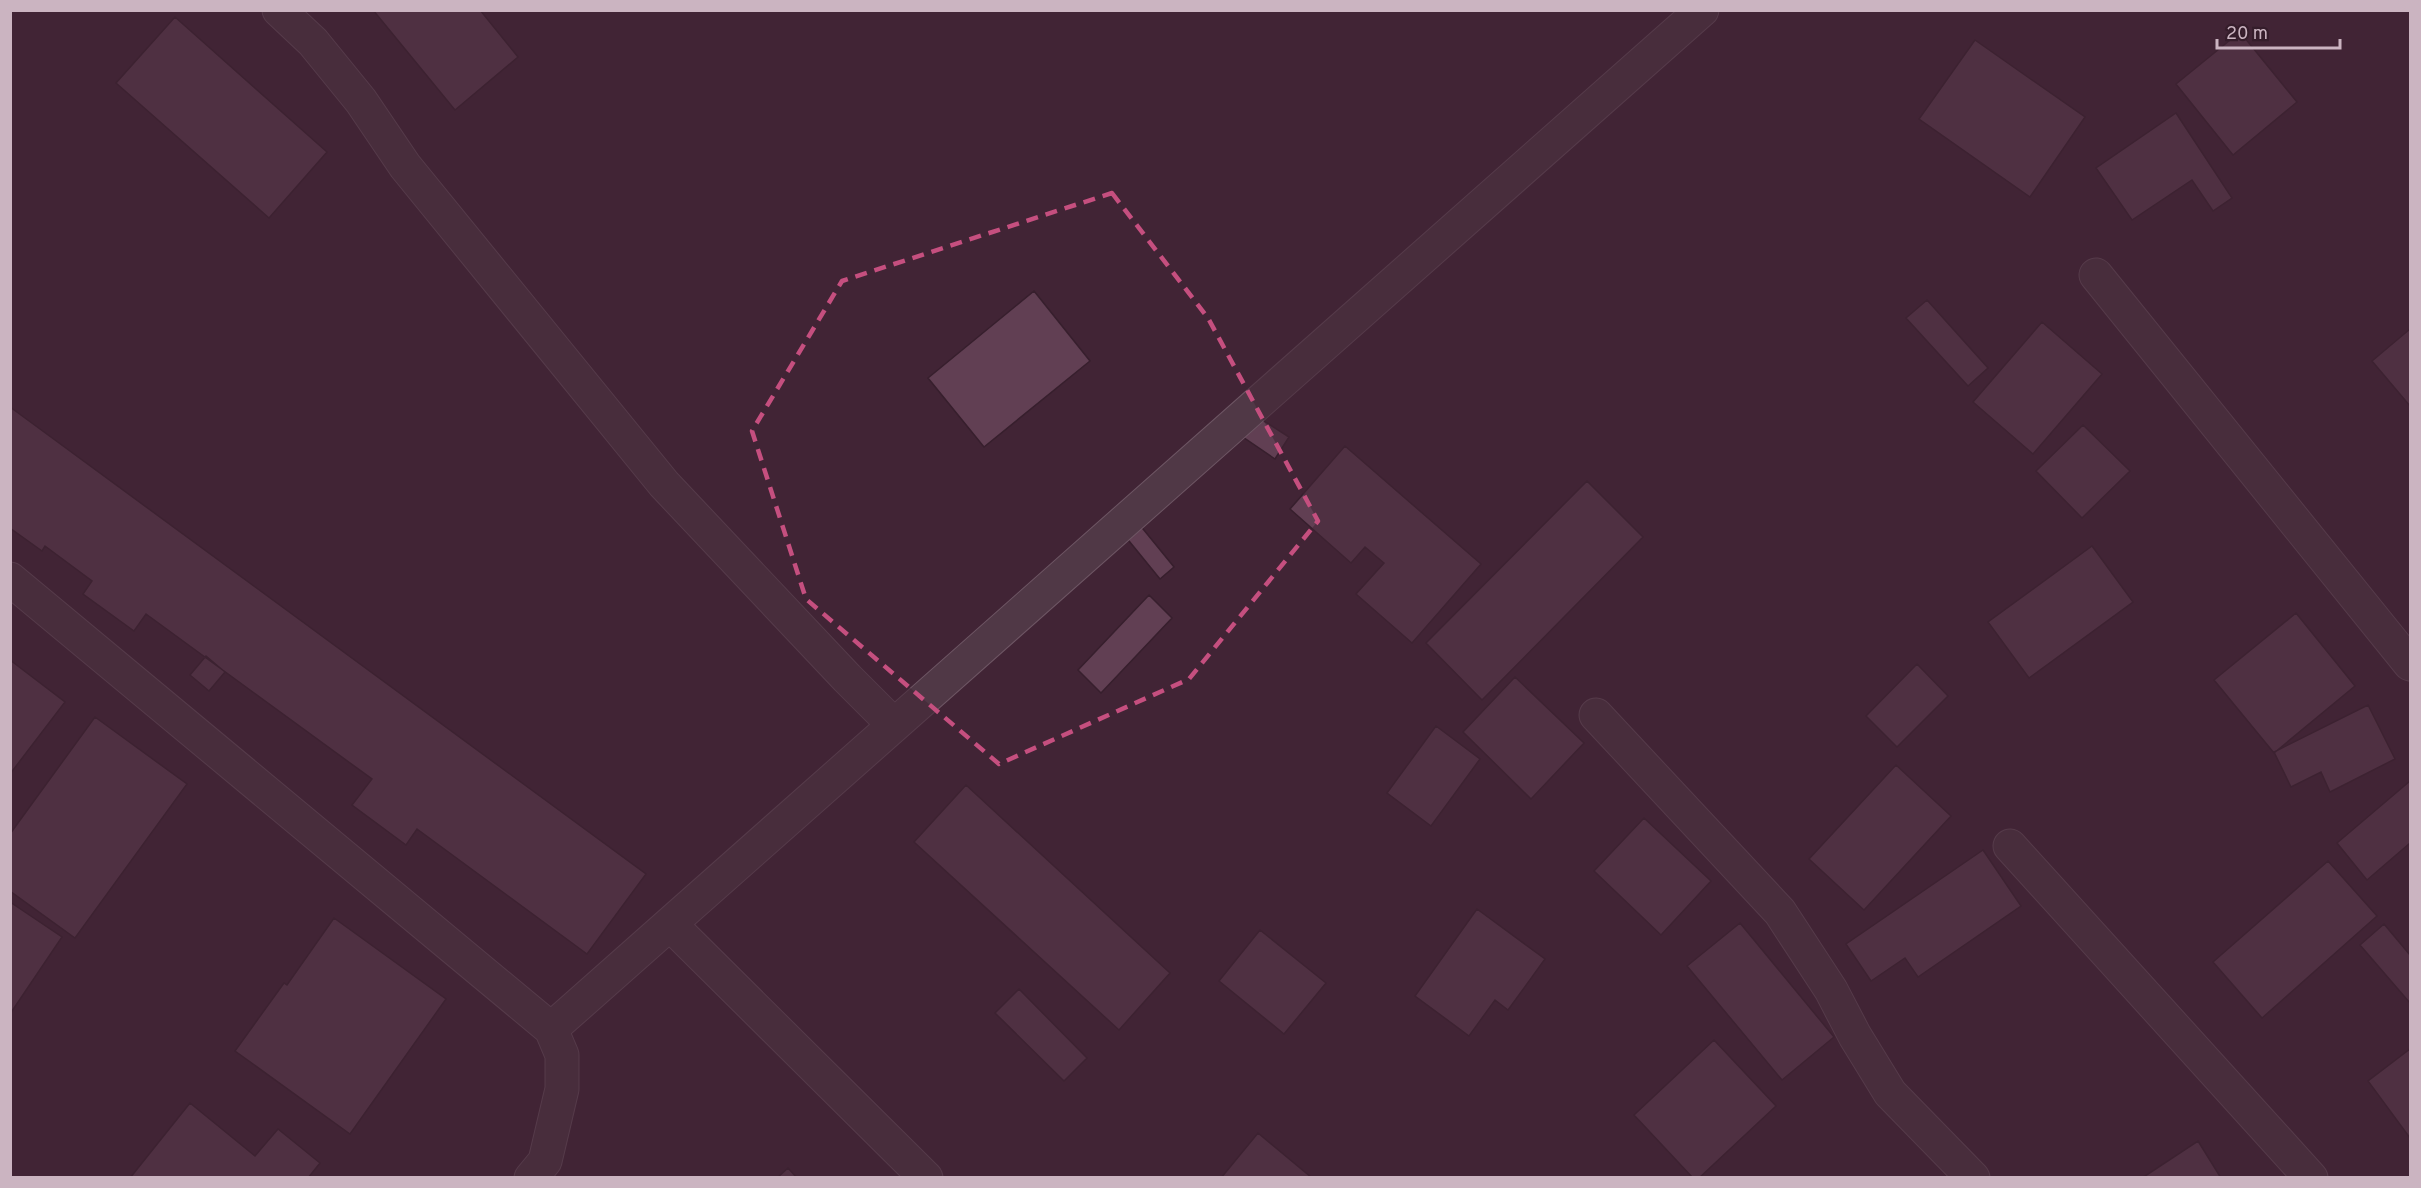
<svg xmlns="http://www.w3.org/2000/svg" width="2421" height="1188" viewBox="0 0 2421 1188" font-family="Overpass,sans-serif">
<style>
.building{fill:#613f53;stroke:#371f2d;stroke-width:1.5}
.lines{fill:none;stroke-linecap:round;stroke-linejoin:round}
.street-casing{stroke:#6e5664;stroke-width:35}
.street{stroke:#503846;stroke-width:33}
.marked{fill:none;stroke:#c54f7f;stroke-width:4.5;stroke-dasharray:12 8;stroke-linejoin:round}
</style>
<rect width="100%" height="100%" fill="#412435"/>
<path class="building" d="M373 10H480L518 57 455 110Z
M175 17 327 152 269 218 116 83Z
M2240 32 2297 102 2233 155 2176 84Z
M1975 40 2085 117 2030 197 1919 119Z
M2176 113 2232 198 2213 211 2192 180 2132 220 2096 168Z
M1034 291 1090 361 984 447 928 378Z
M1927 300 1988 368 1968 386 1906 318Z
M2042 322 2102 374 2033 454 1973 402Z
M2410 329V406L2372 361Z
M10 407 646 874 587 954 417 829 406 845 352 805 372 779 146 614 134 631 83 594 92 581 45 546 42 551 10 528Z
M1253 414 1289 437 1275 459 1240 435Z
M2083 425 2130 471 2082 518 2036 471Z
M1345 446 1481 564 1412 643 1356 594 1384 563 1365 547 1351 563 1290 509Z
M1587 481 1643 537 1482 700 1426 643Z
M1139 524 1174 567 1160 579 1125 536Z
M2092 546 2133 602 2029 678 1988 622Z
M1149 595 1172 618 1101 693 1078 670Z
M2296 613 2355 686 2274 753 2214 680Z
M206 656 225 672 209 691 190 675Z
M10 660 65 702 10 774Z
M1917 664 1948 696 1897 747 1866 716Z
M1515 677 1584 743 1531 799 1463 732Z
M2368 705 2395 759 2330 792 2321 772 2291 787 2274 752Z
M95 717 187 784 75 938 10 891V834Z
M1436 726 1480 759 1431 826 1387 793Z
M1896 765 1951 816 1864 910 1809 859Z
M2410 781V843L2367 880 2337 843Z
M966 785 1170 973 1119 1030 914 842Z
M1644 818 1711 881 1661 935 1594 871Z
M1983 850 2021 906 1918 977 1905 958 1871 981 1846 944Z
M2328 861 2377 916 2262 1018 2213 962Z
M10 902 62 937 10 1014Z
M1477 909 1545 959 1508 1010 1495 1000 1469 1036 1415 996Z
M334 918 446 999 350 1134 235 1051 284 983 287 985Z
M1740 923 1834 1037 1782 1080 1687 966Z
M2384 924 2410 955V1003L2360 945Z
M1260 930 1326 983 1284 1034 1219 981Z
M1019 989 1087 1058 1064 1081 995 1013Z
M1714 1040 1776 1106 1699 1178H1693L1634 1115Z
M2410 1049V1138L2368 1081Z
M190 1103 255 1156 278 1129 320 1163 308 1178H130Z
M1258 1133 1312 1178H1221Z
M2198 1141 2221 1178H2142Z
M788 1168 797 1178H777Z"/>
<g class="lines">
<defs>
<path id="street" d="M279 10 313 42 361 101 405 166 664 484 847 678 894 725
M2096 275 2410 664
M10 579 551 1029 562 1055V1089L545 1161 531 1178
M1596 715 1780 912 1831 990 1855 1036 1890 1093 1973 1178
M2010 846 2311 1178
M670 924 926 1178
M551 1029 1702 10"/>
</defs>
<use href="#street" class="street-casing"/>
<use href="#street" class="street"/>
</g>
<path d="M0 0H2421V1188H0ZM1112 193 1208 318 1318 521 1189 679 999 764 806 599 752 431 842 281Z" fill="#412435" fill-opacity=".55" fill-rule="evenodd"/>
<path class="marked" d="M1112 193 1208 318 1318 521 1189 679 999 764 806 599 752 431 842 281Z"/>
<rect width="2421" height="1188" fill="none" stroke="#cbb4c1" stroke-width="24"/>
<path d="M2217 39v9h123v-9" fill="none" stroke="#cbb4c1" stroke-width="3"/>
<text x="2226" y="39" font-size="18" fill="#cbb4c1" stroke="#351d2b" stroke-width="4.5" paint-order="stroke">20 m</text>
</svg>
